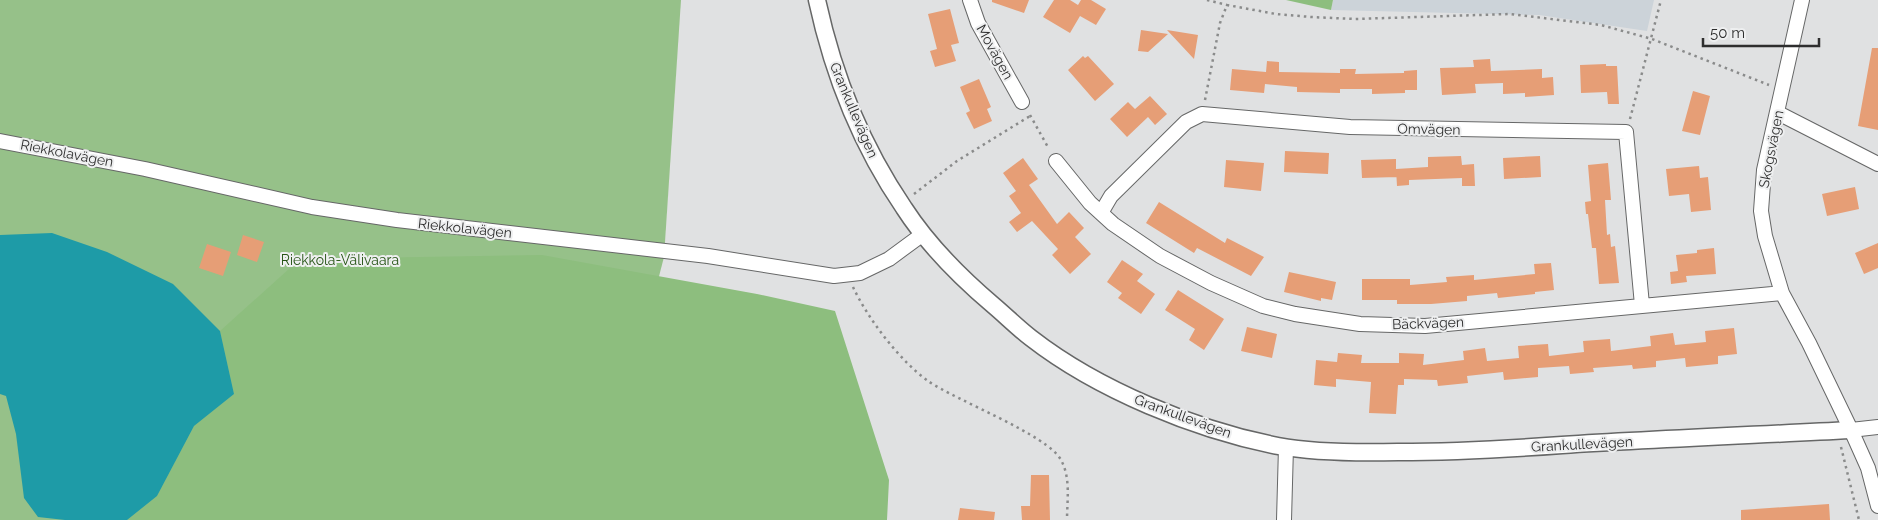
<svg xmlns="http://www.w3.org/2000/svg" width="1878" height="520" viewBox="0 0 1878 520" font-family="Raleway,sans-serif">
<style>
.built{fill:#ccd3d9}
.green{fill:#96c189}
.forest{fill:#8dbe7e}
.water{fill:#1e9ba7}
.building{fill:#e69e76}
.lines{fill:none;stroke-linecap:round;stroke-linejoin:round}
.minor-casing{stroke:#666767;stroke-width:16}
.tertiary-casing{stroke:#666767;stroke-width:19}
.path{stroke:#8a8b8b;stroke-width:2.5;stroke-dasharray:2.5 4;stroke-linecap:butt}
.minor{stroke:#fff;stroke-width:14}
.tertiary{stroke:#fff;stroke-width:16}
.labels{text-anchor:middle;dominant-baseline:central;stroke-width:4;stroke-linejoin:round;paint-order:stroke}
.street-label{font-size:14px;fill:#2e2e2e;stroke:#eeeff0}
.park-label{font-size:14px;fill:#275516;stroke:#eeeff0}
</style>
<rect width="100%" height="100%" fill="#e0e1e2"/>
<path class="built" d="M1333 0H1654L1647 31 1539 15 1331 10Z"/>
<path class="green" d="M0 0H681L664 257 596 520H0Z"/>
<path class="forest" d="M1286 0H1333L1331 10Z
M542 255 757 294 835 311 889 480 887 520H127L157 496 194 426 234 394 220 331 300 259Z"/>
<path class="water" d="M52 233 107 252 173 284 220 331 234 394 194 426 157 496 127 520H65L38 517 24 498 16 434 6 396 0 394V235Z"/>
<path class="building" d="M992 0H1029L1024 13 992 2Z
M1054 0H1070L1078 5 1081 0H1091L1106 9 1096 25 1080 16 1070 33 1043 17Z
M950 9 959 43 951 45 956 61 935 67 930 51 937 49 928 14Z
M1141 30 1168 34 1148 52 1138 51Z
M1167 30 1198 35 1194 59Z
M1872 48H1878V130L1858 126Z
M1083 56 1085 58 1088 56 1114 84 1095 101 1068 70Z
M1490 59 1491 71 1542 69V78L1553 77 1554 95 1525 97V93L1503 94V83L1475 84 1476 93 1442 95 1440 68 1474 67 1473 60Z
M1267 61 1279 62V72L1340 73V69H1356L1355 74 1404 73V71L1417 70V90H1405V93L1372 94V89H1340V93L1297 92V87L1265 84 1264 93 1230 90 1232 69 1266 72Z
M1606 64V66H1617L1619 104H1608L1607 92 1581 93 1580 65Z
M979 79 991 107 987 109 992 121 974 129 966 113 970 111 960 87Z
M1693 91 1710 96 1700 135 1682 131Z
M1150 96 1167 114 1155 125 1148 117 1127 137 1110 119 1128 102 1135 109Z
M1285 151 1329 153 1328 174 1284 172Z
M1461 156 1462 165 1474 164 1475 186H1462V178L1409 180V185L1397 186 1396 169 1397 177 1362 178 1361 160 1396 159V169L1428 167V157Z
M1540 156 1541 177 1504 179 1503 158Z
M1023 158 1038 179 1029 185 1057 224 1069 212 1084 228 1075 237 1091 254 1070 274 1052 255 1058 249 1032 221 1017 232 1009 222 1021 213 1009 196 1016 191 1003 173Z
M1226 160 1264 163 1261 191 1224 187Z
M1608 163 1611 200H1605L1607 235 1610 234 1611 247 1615 246 1619 283 1599 284 1596 248H1592L1588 214H1586L1585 202 1591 201 1588 165Z
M1699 166 1700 178 1708 177 1711 210 1691 212 1689 194 1669 196 1666 169Z
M1855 187 1859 209 1827 216 1822 194Z
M1159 202 1225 243 1227 238 1264 257 1251 276 1197 248 1194 253 1146 223Z
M243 235 264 242 257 262 237 255Z
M1878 243V268L1864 274 1855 253Z
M207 244 231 252 223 276 199 268Z
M1714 248 1716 274 1686 276 1687 282 1671 284 1670 272 1678 271 1676 255 1697 253V250Z
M1122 260 1143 274 1137 281 1155 294 1141 314 1118 298 1122 293 1107 282Z
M1551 263 1554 290 1535 292V294L1498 298 1497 293 1467 296V301L1431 304H1397V300H1362V279H1410V285L1447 282 1446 277 1474 275V280L1535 274 1534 264Z
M1289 272 1336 282 1332 300 1321 298V301L1284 292Z
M1178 290 1224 319 1204 350 1189 340 1195 329 1165 310Z
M1247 327 1277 334 1272 358 1241 351Z
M1734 328 1737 354 1718 356V364L1686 367 1685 358 1656 361V367L1633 369 1632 365 1593 368 1594 372 1570 374 1569 366 1538 368V377L1504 380 1503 372 1467 376 1468 383 1438 386 1437 380 1404 379V385H1398L1396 414 1369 413 1371 382 1336 379V387L1314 385 1316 360 1337 362 1338 353 1362 355 1361 363H1399V353L1424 354 1423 365 1464 360 1463 351 1485 348 1487 361 1519 358 1518 346 1548 344 1549 356 1584 352 1583 341 1610 339 1611 351 1651 346 1650 336 1673 333 1675 345 1706 342 1705 331Z
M1031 475H1049L1050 520H1022L1021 506H1030Z
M1829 504 1830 520H1741V510Z
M960 508 995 512 994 520H958Z"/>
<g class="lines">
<defs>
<path id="minor" d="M970 0 978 23 1022 102
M1802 0 1764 170 1761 211 1765 236 1782 293 1809 343 1851 430 1868 468 1878 506
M1778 113 1878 164
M0 141 145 169 312 207 397 220 708 256 834 276 860 273 889 259 923 234
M1056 161 1090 203 1113 224 1160 256 1211 283 1263 306 1295 314 1360 324 1425 326 1782 293
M1101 213 1111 196 1186 122 1202 114 1350 127 1626 132 1642 305
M1851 430 1878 427
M1284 520 1286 447"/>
<path id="tertiary" d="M817 0C833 74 861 145 904 208 928 245 960 277 993 305 1006 316 1018 328 1031 338 1098 390 1196 430 1278 446 1317 453 1358 453 1398 452 1452 452 1507 449 1562 445 1658 439 1755 435 1851 430"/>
</defs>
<use href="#minor" class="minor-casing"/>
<use href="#tertiary" class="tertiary-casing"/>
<path class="path" d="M1207 0 1227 5
M1205 100 1220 23 1227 5 1276 14 1311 17 1355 19 1510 14 1601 25 1652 39 1769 85
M1030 115 1049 149
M1630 119 1661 0
M914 194 957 161 1030 116
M853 287C868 319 900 361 928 381 957 401 1048 435 1061 460 1071 478 1067 501 1067 520
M1841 447 1859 520"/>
<use href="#minor" class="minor"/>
<use href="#tertiary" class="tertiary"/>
</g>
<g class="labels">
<g class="street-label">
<text transform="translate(995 52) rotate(61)">Movägen</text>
<text transform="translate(854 110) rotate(67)">Grankullevägen</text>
<text transform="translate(1429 129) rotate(1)">Omvägen</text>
<text transform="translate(1771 149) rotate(-79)">Skogsvägen</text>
<text transform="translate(67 153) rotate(11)">Riekkolavägen</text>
<text transform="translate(465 228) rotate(6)">Riekkolavägen</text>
<text transform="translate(1428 323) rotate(-2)">Bäckvägen</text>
<text transform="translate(1183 416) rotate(20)">Grankullevägen</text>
<text transform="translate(1582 444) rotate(-3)">Grankullevägen</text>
</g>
<g class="park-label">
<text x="340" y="260">Riekkola-Välivaara</text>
</g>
</g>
<path d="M1703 38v8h116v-8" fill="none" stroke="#2e2e2e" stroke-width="2.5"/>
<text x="1710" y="38" font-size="15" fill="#2e2e2e" stroke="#eeeff0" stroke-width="4" paint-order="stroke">50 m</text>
</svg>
